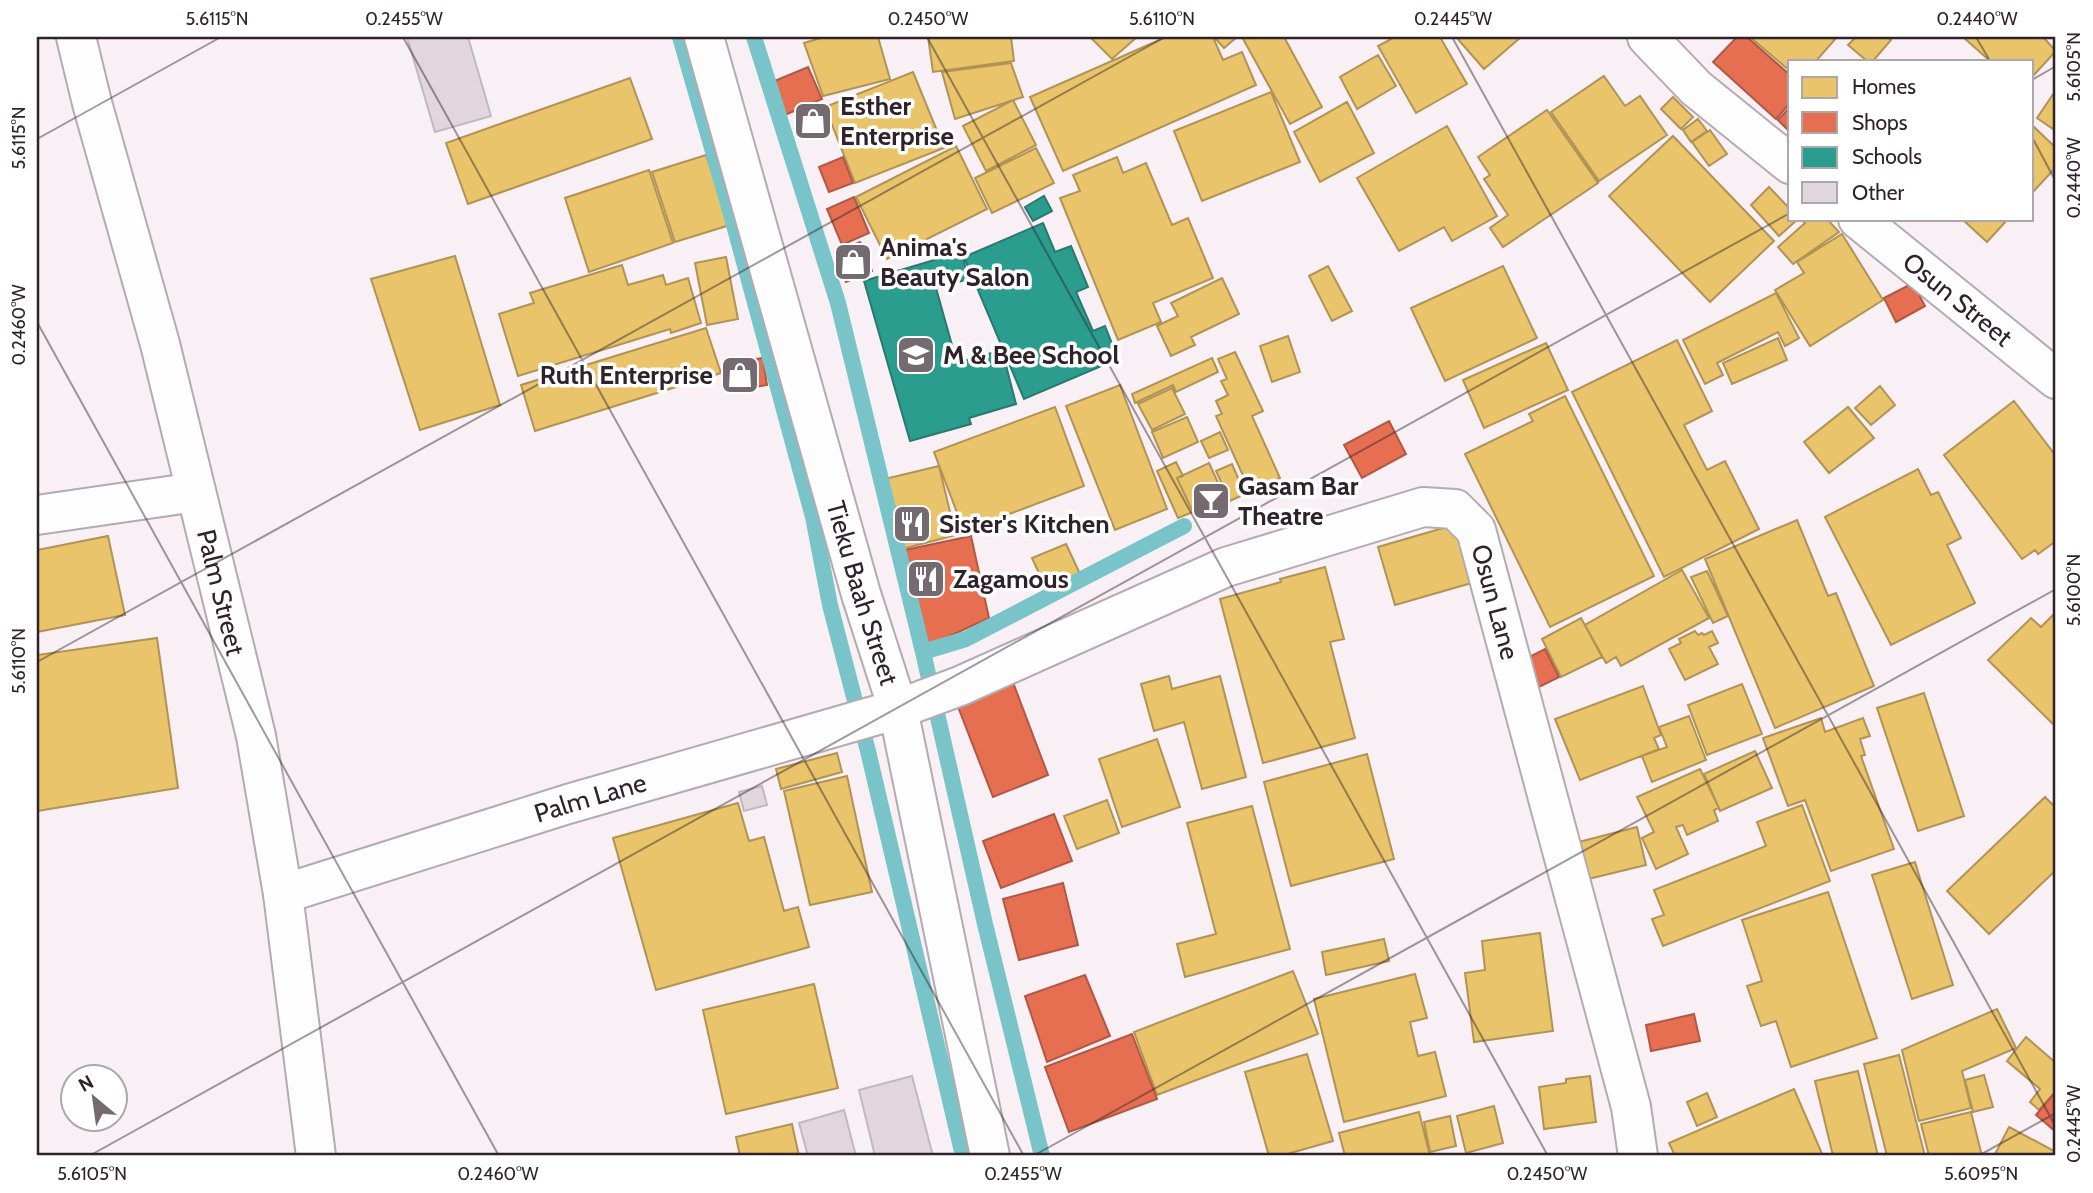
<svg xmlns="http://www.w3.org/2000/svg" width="2093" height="1193" viewBox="0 0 2093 1193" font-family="Cabin,sans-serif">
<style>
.homes{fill:#e9c46a;stroke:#b19356;stroke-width:2}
.shops{fill:#e76f51;stroke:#b05845;stroke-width:2}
.schools{fill:#2a9d8f;stroke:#2c7870;stroke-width:2}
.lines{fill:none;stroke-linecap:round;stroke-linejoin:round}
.stream{stroke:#79c4c9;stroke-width:16}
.building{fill:#e1d6dc;stroke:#c2b8bd;stroke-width:2}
.minor-casing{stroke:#b4abb0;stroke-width:42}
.minor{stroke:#fefdfd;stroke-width:38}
.ticks{fill:none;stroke:#2f2229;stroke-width:2;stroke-opacity:0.45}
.labels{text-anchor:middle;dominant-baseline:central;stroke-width:7;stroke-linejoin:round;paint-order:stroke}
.poi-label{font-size:26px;font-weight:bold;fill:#2f2229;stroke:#fff;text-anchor:start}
.street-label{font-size:26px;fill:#2f2229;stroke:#fff}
.neatline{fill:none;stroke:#2f2229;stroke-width:2.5}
.ticks-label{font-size:18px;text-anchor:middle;fill:#2f2229}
</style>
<rect width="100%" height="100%" fill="#f8f0f4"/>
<path class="homes" d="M824 37H878L890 79 823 96 804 43Z
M928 37H1011L1014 61 933 72Z
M1090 37H1137L1112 59Z
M1166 37H1213L1223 60 1242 52 1256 85 1063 171 1030 97Z
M1214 37H1237L1224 48Z
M1242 37H1284L1322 107 1290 124Z
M1395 37H1440L1467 84 1416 113 1378 46Z
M1456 37H1521L1484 69Z
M1750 37H1837L1816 61H1790V71Z
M1856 37H1887L1891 40 1873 61H1867L1848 45Z
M1963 37H2043L2056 51 2032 77V61H1990Z
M1378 55 1396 86 1357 109 1340 77Z
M1011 63 1023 97 955 119 942 72Z
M913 72 944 148 855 183 825 107Z
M1604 76 1625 106 1640 96 1667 135 1599 181 1551 112Z
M630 78 652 139 468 204 446 143Z
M2056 90V131L2037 118Z
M1271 92 1300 162 1202 201 1174 131Z
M1673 97 1693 117 1681 129 1661 109Z
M1013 100 1036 145 986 171 963 126Z
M1347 102 1374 153 1320 182 1294 132Z
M1547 110 1598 183 1503 247 1490 228 1508 215 1484 179 1490 175 1478 157Z
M1698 119 1707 131 1691 142 1683 130Z
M2032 125 2056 148V167L2032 193Z
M1447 126 1497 216 1452 241 1444 227 1399 251 1357 178Z
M1710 130 1727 154 1709 166 1692 142Z
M1673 136 1774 241 1710 302 1609 196Z
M956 146 987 209 887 259 856 197Z
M1036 148 1054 183 992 213 975 178Z
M706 155 730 225 675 242 652 172Z
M1117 157 1123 173 1146 163 1172 225 1188 218 1213 278 1153 303 1161 322 1118 340 1060 198 1080 191 1073 175Z
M649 170 673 243 589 272 565 198Z
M1769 187 1790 209V219H1798L1779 236 1751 205Z
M1800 219H1827L1839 232 1793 264 1778 247 1805 223Z
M1962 219H2008L1987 242Z
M1842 234 1883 300 1810 346 1775 290 1804 273 1797 262Z
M455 256 500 405 420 430 371 279Z
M726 257 738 319 707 325 695 263Z
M622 265 628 285 663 275 666 285 688 278 701 323 671 333 670 329 518 376 499 314 534 303 530 293Z
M1328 266 1352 311 1332 321 1309 276Z
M1503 266 1537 338 1445 381 1411 308Z
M1222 278 1239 314 1191 337 1195 345 1171 356 1157 326 1178 316 1171 303Z
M1776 293 1799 338 1785 346 1778 332 1717 363 1723 375 1705 384 1683 340Z
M706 328 721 373 535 431 521 385Z
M1288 336 1300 372 1272 382 1260 346Z
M1778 338 1787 360 1732 384 1723 363Z
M1677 340 1712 411 1684 425 1707 470 1725 461 1759 529 1664 577 1572 392Z
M1546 343 1568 390 1484 428 1463 380Z
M1235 352 1263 411 1252 416 1280 478 1250 491 1216 416 1222 414 1216 401 1228 395 1221 381 1227 379 1218 359Z
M1212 358 1218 372 1176 392 1173 385 1135 403 1132 394Z
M1120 385 1167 509 1115 530 1066 406Z
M1880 386 1895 405 1871 425 1855 408Z
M1172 388 1185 414 1152 430 1138 404Z
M1565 396 1654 576 1550 627 1465 454 1533 421 1529 414Z
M2014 401 2056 456V541L2038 554 2035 550 2022 559 1944 455Z
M1055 407 1084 486 964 531 934 452Z
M1848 407 1874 438 1829 473 1804 442Z
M1187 417 1198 442 1163 458 1152 432Z
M1220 432 1228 450 1209 458 1201 441Z
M1176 462 1183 476 1177 478 1193 512 1178 518 1157 471Z
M1209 463 1225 498 1215 502 1220 511 1209 515 1205 507 1193 512 1177 478Z
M1232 464 1245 494 1230 501 1216 471Z
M939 466 951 516 955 515 960 534 902 549 885 479Z
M1918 469 1931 495 1938 492 1961 538 1947 545 1975 603 1891 645 1825 517Z
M1797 520 1828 596 1836 593 1874 686 1775 728 1705 559Z
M1457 524 1475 582 1395 605 1378 547Z
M108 536 125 615 37 632V550Z
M1066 544 1082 578 1048 593 1032 558Z
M1325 567 1344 639 1330 642 1355 738 1263 763 1220 599 1281 582 1280 579Z
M1682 570 1709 618 1621 666 1616 657 1606 663 1585 625Z
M1707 571 1728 616 1713 623 1691 577Z
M2056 612V727L1988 660 2031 618 2041 627Z
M1581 618 1602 657 1561 677 1542 639Z
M1695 631 1698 635 1702 633 1704 635 1712 631 1718 643 1709 647 1718 664 1685 680 1669 649 1681 643 1679 639Z
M157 638 178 788 37 811V655Z
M1169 676 1172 689 1220 676 1246 777 1202 789 1184 722 1154 731 1141 684Z
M1742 684 1762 734 1707 755 1688 705Z
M1643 686 1661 735 1654 738 1659 749 1580 780 1555 719Z
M1924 693 1964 816 1918 831 1877 708Z
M1689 716 1706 760 1652 782 1642 756 1667 747 1659 727Z
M1821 718 1825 732 1863 718 1870 736 1860 739 1865 755 1861 756 1894 849 1831 871 1805 800 1788 806 1763 738Z
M1157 739 1180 807 1122 827 1099 759Z
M1755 751 1772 788 1720 811 1704 774Z
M837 753 842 772 781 789 776 769Z
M1367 754 1394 859 1291 886 1264 782Z
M1700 769 1719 808 1714 810 1718 821 1687 835 1683 825 1676 827 1688 854 1656 869 1642 838 1654 832 1637 797Z
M847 776 872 892 810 905 784 791Z
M2045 797 2056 808V870L1989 934 1947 891Z
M1107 800 1119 833 1077 849 1064 816Z
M738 803 749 841 764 837 784 911 798 907 809 947 656 990 613 838Z
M1802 805 1830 881 1663 946 1652 919 1664 915 1654 890 1766 846 1757 822Z
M1252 806 1290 949 1185 977 1177 944 1216 934 1187 823Z
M1637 827 1646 865 1580 881 1571 844Z
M1915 862 1953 985 1912 999 1872 875Z
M1828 892 1877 1038 1791 1067 1776 1021 1761 1026 1747 986 1762 981 1742 920Z
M1540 933 1553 1031 1474 1042 1465 973 1485 970 1482 941Z
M1384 939 1389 961 1326 975 1322 952Z
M1293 971 1318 1034 1157 1095 1134 1032Z
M1415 974 1427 1018 1410 1022 1418 1056 1435 1052 1446 1096 1344 1122 1314 999Z
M814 984 838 1088 726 1114 703 1010Z
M1997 1009 2016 1048 1962 1071 1971 1108 1919 1121 1902 1050Z
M2026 1037 2056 1063V1091L2039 1110 2030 1102 2040 1089 2007 1061Z
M1307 1054 1333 1141 1280 1156H1269L1245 1072Z
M1899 1055 1925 1156H1887L1864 1064Z
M1858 1071 1878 1156H1833L1815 1081Z
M1984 1075 1993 1107 1973 1112 1965 1080Z
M1590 1076 1596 1122 1544 1129 1539 1087 1566 1083V1079Z
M1794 1089 1823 1156H1675L1669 1143Z
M1707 1093 1717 1117 1697 1126 1687 1102Z
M1494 1106 1503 1143 1466 1153 1457 1116Z
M1419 1112 1430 1156H1345L1339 1133Z
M1971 1112 1982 1156H1929L1921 1124Z
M1450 1116 1456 1146 1430 1152 1424 1122Z
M792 1124 799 1156H740L736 1137Z
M2009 1127 2056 1152V1156H1994Z"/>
<path class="shops" d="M1737 37H1747L1790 75V103L1776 119 1713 62Z
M808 67 822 99 785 115 772 82Z
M819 106 828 125 811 133 802 113Z
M1790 107V132L1778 120Z
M843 157 853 183 829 192 819 167Z
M854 197 869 233 842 245 827 209Z
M860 242 872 271 846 282 835 253Z
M1913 283 1925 306 1896 322 1884 298Z
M763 358 767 385 727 391 723 364Z
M1389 421 1406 454 1362 478 1344 445Z
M971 536 989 618 926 647 905 550Z
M1545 649 1559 677 1535 689 1521 661Z
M1011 677 1048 775 993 797 955 699Z
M1054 814 1072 861 1001 888 983 841Z
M1063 883 1078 945 1019 960 1003 899Z
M1085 975 1110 1036 1047 1062 1025 996Z
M1694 1014 1700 1041 1651 1051 1646 1025Z
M1132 1034 1157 1099 1069 1132 1045 1067Z
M2056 1091V1132L2036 1115Z"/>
<path class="schools" d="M1044 196 1052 211 1033 221 1025 207Z
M1043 223 1055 252 1071 246 1088 287 1076 292 1093 331 1105 326 1118 359 1024 399 964 257Z
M961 252 969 279 936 288 957 363 1002 350 1016 404 969 418 971 424 910 441 864 281Z"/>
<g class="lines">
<path class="stream" d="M680 37 731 214 813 517 830 605 868 751 963 1156
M754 37 838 303 923 652 985 924 1042 1156
M923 652 966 639 1184 526"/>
</g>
<path class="building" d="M407 37H468L491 116 435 132Z
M762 786 767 805 744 811 739 792Z
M912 1076 933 1156H875L859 1090Z
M844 1110 856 1156H808L799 1123Z"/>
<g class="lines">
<defs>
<g id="minor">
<path id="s1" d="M76 37 92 103 160 344 256 736 283 894 316 1156"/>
<path id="s2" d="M704 37 861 594 898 709 990 1156"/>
<path d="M1647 37 1696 88 1790 164"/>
<path id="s3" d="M1858 219 2056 379"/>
<path d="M37 515 196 492"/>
<path id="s4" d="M283 894 568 804 898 709 960 686 1226 567 1423 507 1455 509 1476 530 1631 1107 1638 1156"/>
</g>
</defs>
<use href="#minor" class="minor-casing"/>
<use href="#minor" class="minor"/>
</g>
<path class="ticks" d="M403 37 1024 1156M927 37 1548 1156M1452 37 2056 1127M1976 37 1990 61M2032 80 2056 66M2032 137 2056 182M37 139 221 37M37 322 499 1156M37 662 1165 37M89 1156 1790 213M1033 1156 2056 589M1978 1156 2056 1113"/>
<defs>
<symbol id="shop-square" viewBox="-11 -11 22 22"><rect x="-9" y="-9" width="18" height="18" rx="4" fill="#756a70" stroke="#fff"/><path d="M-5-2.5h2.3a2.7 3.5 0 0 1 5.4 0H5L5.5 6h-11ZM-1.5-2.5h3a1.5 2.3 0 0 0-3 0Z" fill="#fff"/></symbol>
<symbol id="school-square" viewBox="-11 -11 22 22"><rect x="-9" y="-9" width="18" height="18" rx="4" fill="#756a70" stroke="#fff"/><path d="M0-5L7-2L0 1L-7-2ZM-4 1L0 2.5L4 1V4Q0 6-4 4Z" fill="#fff"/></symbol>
<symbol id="bar-square" viewBox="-11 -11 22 22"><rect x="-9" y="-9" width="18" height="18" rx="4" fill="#756a70" stroke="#fff"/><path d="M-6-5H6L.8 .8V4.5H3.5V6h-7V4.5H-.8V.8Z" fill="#fff"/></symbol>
<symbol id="restaurant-square" viewBox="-11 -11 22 22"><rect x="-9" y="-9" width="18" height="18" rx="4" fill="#756a70" stroke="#fff"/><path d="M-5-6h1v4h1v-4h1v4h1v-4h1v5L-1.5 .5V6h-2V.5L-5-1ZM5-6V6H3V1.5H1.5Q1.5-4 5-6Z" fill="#fff"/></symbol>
</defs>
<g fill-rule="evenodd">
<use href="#shop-square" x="791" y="99" width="44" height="44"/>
<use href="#shop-square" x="831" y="240" width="44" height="44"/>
<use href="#school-square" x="894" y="333" width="44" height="44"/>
<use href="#shop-square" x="718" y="353" width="44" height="44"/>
<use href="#bar-square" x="1189" y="479" width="44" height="44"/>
<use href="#restaurant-square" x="890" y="502" width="44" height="44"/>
<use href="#restaurant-square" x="904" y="557" width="44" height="44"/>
</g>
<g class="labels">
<g class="poi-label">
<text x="840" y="106">Esther<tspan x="840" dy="30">Enterprise</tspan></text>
<text x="880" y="247">Anima's<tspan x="880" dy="30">Beauty Salon</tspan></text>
<text x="943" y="355">M &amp; Bee School</text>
<text x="713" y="375" text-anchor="end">Ruth Enterprise</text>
<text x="1238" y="486">Gasam Bar<tspan x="1238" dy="30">Theatre</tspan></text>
<text x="939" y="524">Sister's Kitchen</text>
<text x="953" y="579">Zagamous</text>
</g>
<g class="street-label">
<text stroke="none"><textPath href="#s3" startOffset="128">Osun Street</textPath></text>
<text stroke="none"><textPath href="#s1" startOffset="574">Palm Street</textPath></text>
<text stroke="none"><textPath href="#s2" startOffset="578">Tieku Baah Street</textPath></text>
<text stroke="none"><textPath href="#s4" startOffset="1342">Osun Lane</textPath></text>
<text stroke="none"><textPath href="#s4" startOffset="322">Palm Lane</textPath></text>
</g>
</g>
<rect width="2093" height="1193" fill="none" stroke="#ffffff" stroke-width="77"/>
<rect x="1788" y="60" width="245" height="161" fill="#ffffff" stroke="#aca7a9" stroke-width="2"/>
<rect x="1802" y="77" width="35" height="21" fill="#e9c46a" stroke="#aca7a9" stroke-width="2"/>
<text x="1852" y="94" font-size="21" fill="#2f2229">Homes</text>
<rect x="1802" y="112" width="35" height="21" fill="#e76f51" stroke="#aca7a9" stroke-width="2"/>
<text x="1852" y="130" font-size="21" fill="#2f2229">Shops</text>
<rect x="1802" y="147" width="35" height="21" fill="#2a9d8f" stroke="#aca7a9" stroke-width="2"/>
<text x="1852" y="164" font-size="21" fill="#2f2229">Schools</text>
<rect x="1802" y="182" width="35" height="21" fill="#e1d6dc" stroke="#aca7a9" stroke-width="2"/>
<text x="1852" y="200" font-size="21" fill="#2f2229">Other</text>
<g transform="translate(94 1098) rotate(331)"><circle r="33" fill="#ffffff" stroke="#aca7a9" stroke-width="2"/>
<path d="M0-5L12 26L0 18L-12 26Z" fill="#756a70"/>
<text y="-10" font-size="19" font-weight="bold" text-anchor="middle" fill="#2f2229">N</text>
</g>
<rect x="38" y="38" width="2016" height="1116" class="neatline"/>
<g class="ticks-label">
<text x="217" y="25">5.6115°N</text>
<text x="404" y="25">0.2455°W</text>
<text x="928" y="25">0.2450°W</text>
<text x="1162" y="25">5.6110°N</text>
<text x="1453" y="25">0.2445°W</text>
<text x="1977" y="25">0.2440°W</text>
<text transform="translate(2074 67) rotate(-90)" y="6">5.6105°N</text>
<text transform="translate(19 138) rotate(-90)" y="6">5.6115°N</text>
<text transform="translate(2074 178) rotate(-90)" y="6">0.2440°W</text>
<text transform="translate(19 325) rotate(-90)" y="6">0.2460°W</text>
<text transform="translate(2074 590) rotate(-90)" y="6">5.6100°N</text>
<text transform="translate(19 661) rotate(-90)" y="6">5.6110°N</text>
<text transform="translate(2074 1124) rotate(-90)" y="6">0.2445°W</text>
<text x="92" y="1180">5.6105°N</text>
<text x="498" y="1180">0.2460°W</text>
<text x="1023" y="1180">0.2455°W</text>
<text x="1547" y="1180">0.2450°W</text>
<text x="1981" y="1180">5.6095°N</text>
</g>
</svg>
